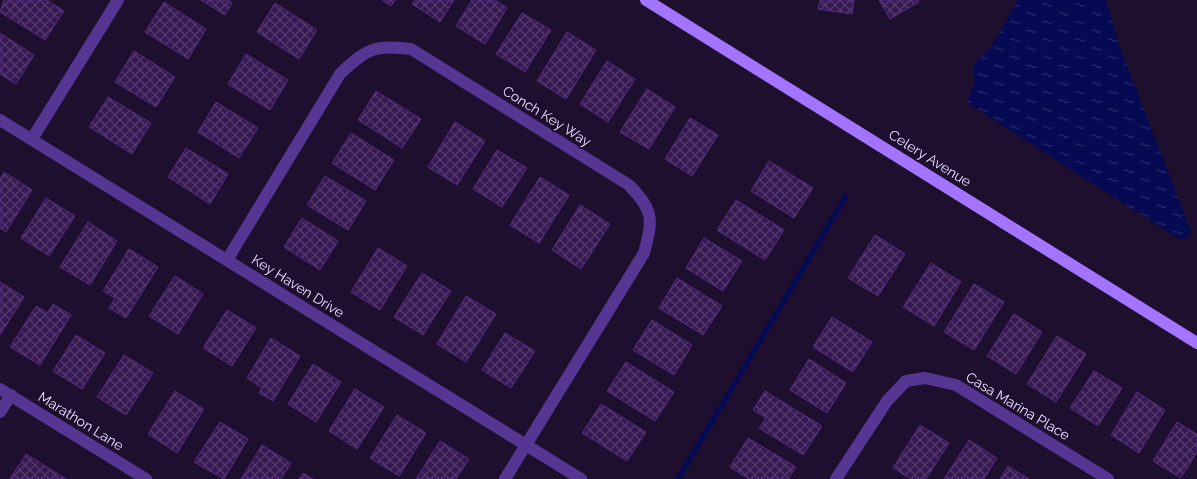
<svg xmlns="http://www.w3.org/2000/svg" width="1197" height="479" viewBox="0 0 1197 479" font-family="Raleway,sans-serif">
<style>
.water{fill:url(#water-ripples)}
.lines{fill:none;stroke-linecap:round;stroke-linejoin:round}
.stream{stroke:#050a52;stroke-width:5.5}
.building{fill:url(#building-cross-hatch);stroke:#552980}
.street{stroke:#553693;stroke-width:12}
.secondary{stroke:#a274ff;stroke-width:12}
.labels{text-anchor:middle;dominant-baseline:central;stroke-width:4;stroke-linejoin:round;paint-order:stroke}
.street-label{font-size:14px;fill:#ebddff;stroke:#1e0f2f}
</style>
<defs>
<pattern id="water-ripples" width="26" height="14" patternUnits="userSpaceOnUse" patternTransform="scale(1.25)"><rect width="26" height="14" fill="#050a52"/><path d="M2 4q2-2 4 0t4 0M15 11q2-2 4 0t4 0" fill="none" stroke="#2a2d6c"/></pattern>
<pattern id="building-cross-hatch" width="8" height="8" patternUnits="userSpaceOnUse" patternTransform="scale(1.25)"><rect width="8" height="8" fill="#361952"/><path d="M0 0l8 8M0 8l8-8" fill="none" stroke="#533a6c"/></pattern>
</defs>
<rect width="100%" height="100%" fill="#1e0f2f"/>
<path class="water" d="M1018 0H1106L1120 48 1191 231 1186 239H1179L967 103 975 81 973 69 975 62 991 47Z"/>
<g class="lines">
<path class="stream" d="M678 479 846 196"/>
</g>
<path class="building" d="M4 0H47L64 11 45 40 0 12Z
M201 0H228L232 3 225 15Z
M382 0H395L391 6Z
M415 0H454L440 22 412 4Z
M472 0H495L507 8 485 44 456 26Z
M820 0H854L852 14 818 9Z
M879 0H918L919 2 890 19Z
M164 2 206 29 188 59 145 32Z
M275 3 317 30 299 59 257 32Z
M522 13 551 30 525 72 496 54Z
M567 32 596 50 566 99 537 81Z
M0 33 34 55 16 84 0 74Z
M134 51 175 77 156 107 115 82Z
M246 54 288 80 270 110 228 84Z
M607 61 635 79 608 122 580 104Z
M647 89 675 107 649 149 620 132Z
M376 91 421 119 402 148 358 120Z
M108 97 151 123 132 154 89 127Z
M216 102 258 128 239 158 198 132Z
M690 118 718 135 692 176 665 159Z
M455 122 485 141 457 185 428 167Z
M351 133 394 160 375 190 332 163Z
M186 148 228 174 210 204 168 177Z
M497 150 527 168 502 207 473 189Z
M769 161 813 188 794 218 751 191Z
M4 172 32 190 6 232 0 228V179Z
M325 176 366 201 348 230 307 205Z
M540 177 569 195 539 243 510 225Z
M46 198 75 216 49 256 21 238Z
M736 200 784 230 765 260 717 230Z
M580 205 610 224 581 269 552 250Z
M302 218 338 241 320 270 284 247Z
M88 222 117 241 90 285 60 267Z
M875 235 905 254 878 296 848 278Z
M704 238 742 261 723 291 686 268Z
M378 248 407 266 380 310 351 292Z
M129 249 158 267 126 318 109 308 115 298 103 291Z
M931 263 961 282 934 326 903 307Z
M422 273 451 291 423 335 394 317Z
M175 276 203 294 178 334 149 316Z
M677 278 722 306 703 335 659 308Z
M0 282 24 297 0 335Z
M974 284 1004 302 974 350 944 332Z
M466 296 496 314 466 362 437 344Z
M53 304 71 315 40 365 10 347 36 306 47 313Z
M227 310 256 328 232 366 203 348Z
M1014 314 1042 332 1016 374 987 356Z
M832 317 872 342 853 372 813 347Z
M652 320 692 345 674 375 633 350Z
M505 333 535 351 511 388 482 370Z
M76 335 105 353 82 389 53 371Z
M1057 336 1086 354 1056 402 1027 384Z
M271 338 300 356 273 401 259 393 262 388 247 378Z
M124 355 153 373 126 415 97 397Z
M809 359 846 383 827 413 790 390Z
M626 362 674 392 655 421 607 391Z
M313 364 341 382 316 422 288 404Z
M1094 371 1122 388 1098 426 1070 408Z
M355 389 384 407 357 449 329 431Z
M175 391 204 409 177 453 148 434Z
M765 391 822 426 803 455 759 428 766 418 753 410Z
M1137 392 1165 410 1139 453 1111 435Z
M601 404 646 432 627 461 582 433Z
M397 415 426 433 399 476 370 458Z
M220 422 248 439 224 479 194 462Z
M1177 422 1197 434V452L1181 478 1153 461Z
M920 425 949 443 926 479H911L893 468Z
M748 438 796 467 788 479H749L730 467Z
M969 440 997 458 984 479H944Z
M440 441 469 459 456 479H416Z
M262 445 291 463 281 479H241Z
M26 454 66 479H10Z
M1008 466 1029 479H1000Z
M303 473 313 479H299Z"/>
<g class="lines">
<path class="street" d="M0 120 581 479
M32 139 118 0
M227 260 340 74C366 49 375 44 411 49L629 185C654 211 653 219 644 253L505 479
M0 389 146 479
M0 412 11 395
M836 479 887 401 906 381 925 378 956 385 1108 479"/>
<path class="secondary" d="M646 0 1197 343"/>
</g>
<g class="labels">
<g class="street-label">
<text transform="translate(547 116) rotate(32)">Conch Key Way</text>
<text transform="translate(930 158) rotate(32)">Celery Avenue</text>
<text transform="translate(298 286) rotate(32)">Key Haven Drive</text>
<text transform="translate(1018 406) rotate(31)">Casa Marina Place</text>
<text transform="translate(81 421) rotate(32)">Marathon Lane</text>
</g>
</g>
</svg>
